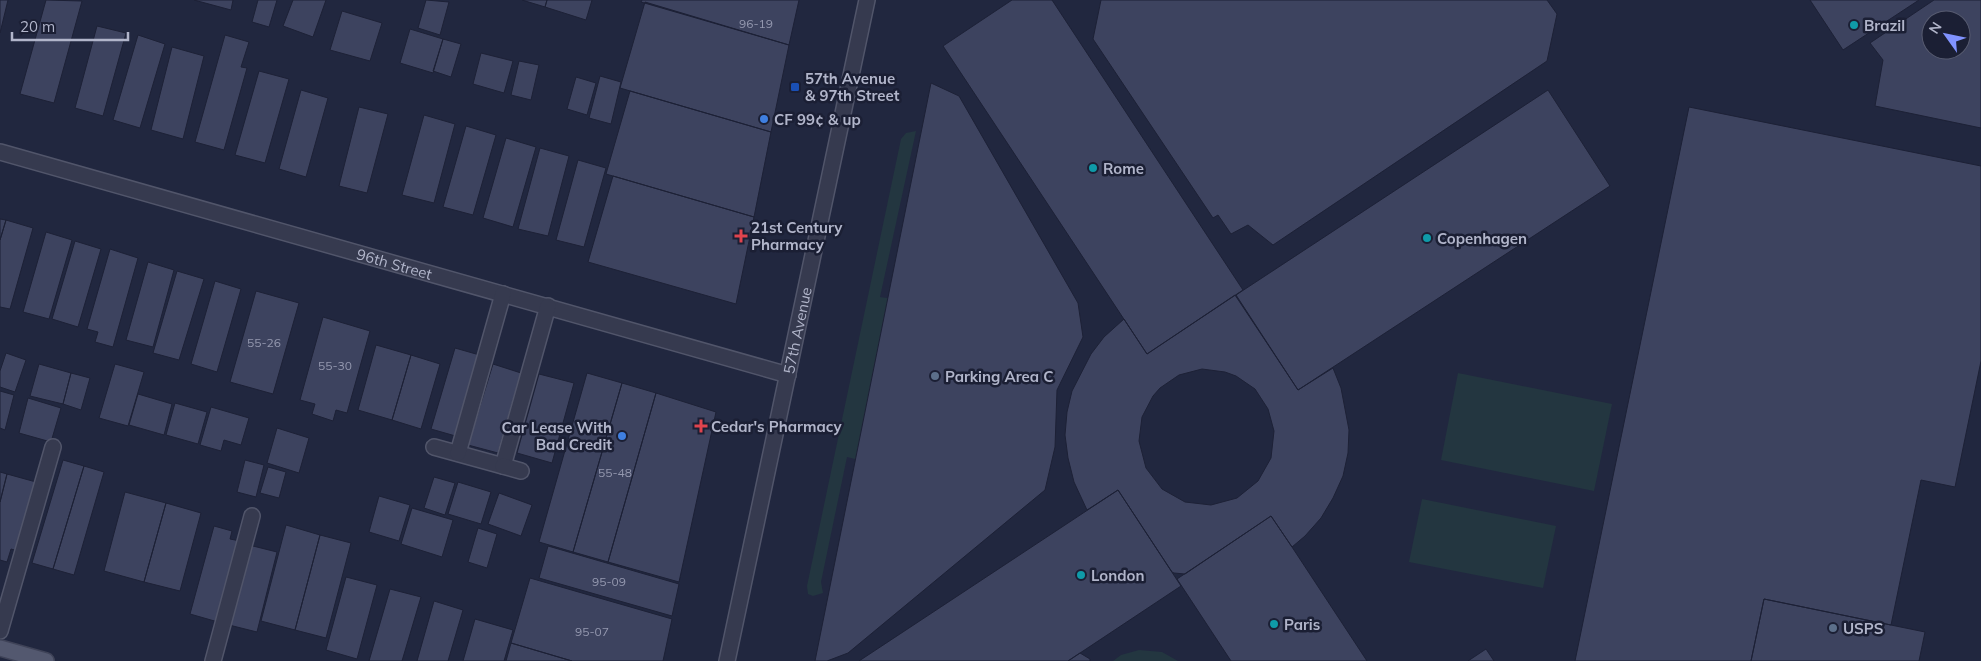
<svg xmlns="http://www.w3.org/2000/svg" width="1981" height="661" viewBox="0 0 1981 661" font-family="Mulish,sans-serif">
<style>
.green{fill:#233640}
.building{fill:#3d435f;stroke:#1d2136;fill-rule:evenodd}
.lines{fill:none;stroke-linecap:round;stroke-linejoin:round}
.minor-casing{stroke:#51556a;stroke-width:18}
.major-casing{stroke:#3f4358;stroke-width:18}
.minor{stroke:#363a4f;stroke-width:15}
.major{stroke:#53586f;stroke-width:15}
.culture-dot{fill:#0f9aa8;stroke:#1b1f34;stroke-width:2}
.transit-dot{fill:#1a4fb4;stroke:#1b1f34;stroke-width:2}
.shop-dot{fill:#3f7fe0;stroke:#1b1f34;stroke-width:2}
.health-dot{fill:#e0444e;stroke:#1b1f34;stroke-width:2}
.service-dot{fill:#5c6f8a;stroke:#1b1f34;stroke-width:2}
.labels{text-anchor:middle;dominant-baseline:central;stroke-width:5;stroke-linejoin:round;paint-order:stroke}
.number-label{font-size:12px;fill:#9498af}
.poi-label{font-size:15px;font-weight:bold;fill:#b1b5ca;stroke:#1b1f34;text-anchor:start}
.street-label{font-size:15px;fill:#b1b5ca;stroke:#1b1f34}
</style>
<rect width="100%" height="100%" fill="#21273f"/>
<path class="green" d="M916 131 880 297 900 300 867 462 847 457 821 582 823 593 813 596 808 594 807 586 901 139 906 133Z
M1458 373 1612 404 1594 491 1441 460Z
M1422 499 1556 526 1543 588 1409 562Z
M1139 650 1162 652 1178 661H1113L1121 655Z"/>
<path class="building" d="M0 0H8L0 33Z
M46 0 82 1 54 103 20 94Z
M194 0H233L231 10Z
M258 0H277L269 27 252 22Z
M293 0H326L313 37 283 26Z
M426 0 449 2 440 35 418 28Z
M522 0H547L545 7Z
M547 0H592L586 20 545 7Z
M642 0H799L789 45 641 2Z
M1012 0H1052L1243 290 1147 354 943 46Z
M1101 0H1547L1557 14 1547 61 1273 245 1248 225 1231 234 1218 215 1213 218 1093 39Z
M1810 0H1919L1843 50Z
M1934 0H1981V128L1875 106 1883 60 1870 43ZM1931 20H1961V50H1931Z
M645 2 789 45 771 132 620 88Z
M342 11 382 23 370 61 330 50Z
M97 26 126 33 103 116 75 108Z
M410 29 443 39 433 73 400 63Z
M138 35 165 44 140 128 113 120Z
M225 35 249 42 241 67 247 68 224 150 195 142Z
M443 39 461 44 451 77 433 71Z
M172 47 204 56 183 139 151 130Z
M481 53 513 61 504 93 473 84Z
M519 61 539 65 531 100 511 95Z
M259 71 289 79 265 163 235 155Z
M600 76 621 82 611 124 589 118Z
M576 77 596 83 587 115 567 109Z
M931 83 959 96 1078 303 1083 337 1057 390 1055 447 1045 490 848 653 827 661H815Z
M301 90 328 98 306 177 279 169Z
M1548 90 1610 186 1298 390 1236 295Z
M630 91 771 132 754 217 606 174Z
M359 107 388 114 367 193 339 186Z
M1689 107 1981 166V361L1955 487 1921 480 1891 625 1764 599 1751 661H1575Z
M424 115 455 124 434 203 402 195Z
M466 126 496 135 473 215 443 207Z
M506 138 536 147 513 227 483 218Z
M540 148 569 156 548 236 518 229Z
M578 160 606 168 584 247 556 240Z
M613 176 754 217 736 304 588 262Z
M0 219 6 220 0 240Z
M6 220 33 228 10 309 0 307V240Z
M46 232 72 240 49 319 23 312Z
M75 241 101 249 78 327 52 319Z
M110 249 138 258 113 347 95 342 98 332 87 329Z
M148 262 174 270 153 347 126 340Z
M177 271 204 279 179 360 153 353Z
M215 281 241 289 217 372 191 364Z
M256 291 299 303 273 394 230 382Z
M1235 295 1298 390 1333 368 1341 388 1349 430 1348 453 1343 476 1333 498 1321 518 1305 536 1292 547 1271 516 1185 574 1174 573 1172 572 1118 490 1087 510 1074 482 1068 458 1065 435 1067 412 1072 391 1091 354 1104 337 1124 319 1147 354ZM1202 369 1225 372 1236 376 1255 389 1268 409 1274 431 1271 458 1258 481 1237 498 1211 505 1185 502 1162 489 1146 468 1139 441 1142 417 1153 396 1160 388 1179 375Z
M323 317 370 331 347 413 336 410 333 421 312 414 315 404 300 400Z
M376 345 411 355 392 420 358 410Z
M455 348 483 356 459 437 431 429Z
M6 353 26 360 15 392 0 387V371Z
M411 355 440 364 421 429 392 420Z
M39 364 71 373 63 404 30 396Z
M115 364 144 372 128 426 99 418Z
M493 364 521 373 498 453 468 445Z
M71 373 90 378 81 410 63 404Z
M587 373 622 383 573 552 539 542Z
M539 374 574 383 552 463 517 453Z
M622 383 656 393 608 562 573 552Z
M0 391 14 395 5 430 0 428Z
M656 393 716 412 679 582 608 562Z
M138 394 172 404 164 435 129 425Z
M28 398 61 408 51 442 19 433Z
M175 403 207 412 198 444 166 435Z
M211 407 249 418 241 445 224 440 221 451 200 445Z
M277 428 309 438 299 473 267 463Z
M63 460 84 466 53 569 32 563Z
M245 460 264 465 256 497 237 492Z
M84 466 104 472 74 575 53 569Z
M268 467 286 472 279 498 260 493Z
M0 472 7 474 0 502Z
M7 474 36 482 18 551 11 549 7 562 0 560V502Z
M434 477 455 483 445 515 424 508Z
M458 482 491 492 481 524 448 514Z
M1118 490 1181 586 1068 661H859Z
M125 492 166 503 144 582 104 571Z
M499 493 532 505 521 536 488 524Z
M379 496 410 505 399 541 369 532Z
M166 503 201 513 180 591 144 582Z
M412 508 453 520 442 557 401 544Z
M1271 516 1292 547 1367 661H1231L1177 579Z
M286 525 320 535 295 630 261 621Z
M214 526 232 531 230 539 240 541 218 622 190 614Z
M478 528 497 534 487 568 468 562Z
M320 535 351 543 326 638 295 630Z
M249 545 277 552 257 632 229 625Z
M548 546 679 584 672 616 539 578Z
M346 577 377 585 357 659 326 650Z
M530 578 672 619 663 661H572L511 643Z
M390 589 421 597 402 661H369Z
M1764 599 1925 632 1919 661H1751Z
M434 601 463 610 448 661H417Z
M475 619 513 630 504 661H463Z
M511 643 572 661H506Z
M1486 649 1494 661H1468Z
M1080 653 1090 659V661H1068Z"/>
<g class="lines">
<defs>
<g id="minor">
<path id="s1" d="M0 152 788 375"/>
<path d="M434 447 503 466 548 306"/>
<path d="M458 453 503 294"/>
<path d="M503 466 521 471"/>
<path d="M0 631 53 447"/>
<path d="M213 661 252 516"/>
<path id="s2" d="M727 661 867 0"/>
</g>
<path id="major" d="M0 648 46 661"/>
</defs>
<use href="#minor" class="minor-casing"/>
<use href="#major" class="major-casing"/>
<use href="#minor" class="minor"/>
<use href="#major" class="major"/>
</g>
<g class="culture-dot">
<circle cx="1854" cy="25" r="5"/>
<circle cx="1093" cy="168" r="5"/>
<circle cx="1427" cy="238" r="5"/>
<circle cx="1081" cy="575" r="5"/>
<circle cx="1274" cy="624" r="5"/>
</g>
<rect class="transit-dot" x="790" y="82" width="10" height="10" rx="2.5"/>
<g class="shop-dot">
<circle cx="764" cy="119" r="5"/>
<circle cx="622" cy="436" r="5"/>
</g>
<g class="health-dot">
<path d="M738.5 228.5h5v5h5v5h-5v5h-5v-5h-5v-5h5z"/>
<path d="M698.5 418.5h5v5h5v5h-5v5h-5v-5h-5v-5h5z"/>
</g>
<g class="service-dot">
<circle cx="935" cy="376" r="5"/>
<circle cx="1833" cy="628" r="5"/>
</g>
<g class="labels">
<g class="number-label">
<text x="756" y="23">96-19</text>
<text x="264" y="342">55-26</text>
<text x="335" y="365">55-30</text>
<text x="615" y="472">55-48</text>
<text x="609" y="581">95-09</text>
<text x="592" y="631">95-07</text>
</g>
<g class="poi-label">
<text x="1864" y="25">Brazil</text>
<text x="805" y="78">57th Avenue<tspan x="805" dy="17">&amp; 97th Street</tspan></text>
<text x="774" y="119">CF 99¢ &amp; up</text>
<text x="1103" y="168">Rome</text>
<text x="751" y="227">21st Century<tspan x="751" dy="17">Pharmacy</tspan></text>
<text x="1437" y="238">Copenhagen</text>
<text x="945" y="376">Parking Area C</text>
<text x="711" y="426">Cedar's Pharmacy</text>
<text x="612" y="427" text-anchor="end">Car Lease With<tspan x="612" dy="17">Bad Credit</tspan></text>
<text x="1091" y="575">London</text>
<text x="1284" y="624">Paris</text>
<text x="1843" y="628">USPS</text>
</g>
<g class="street-label">
<text stroke="none"><textPath href="#s1" startOffset="410">96th Street</textPath></text>
<text stroke="none"><textPath href="#s2" startOffset="338">57th Avenue</textPath></text>
</g>
</g>
<g transform="translate(1946 35) rotate(303)"><circle r="24" fill="#1b1f34" stroke="#575b70"/>
<path d="M0-4L9 19L0 12L-9 19Z" fill="#8193ff"/>
<text y="-8" font-size="14" font-weight="bold" text-anchor="middle" fill="#b1b5ca">N</text>
</g>
<path d="M12 32v8h116v-8" fill="none" stroke="#b1b5ca" stroke-width="2.5"/>
<text x="20" y="32" font-size="15" fill="#b1b5ca" stroke="#1b1f34" stroke-width="4" paint-order="stroke">20 m</text>
</svg>
